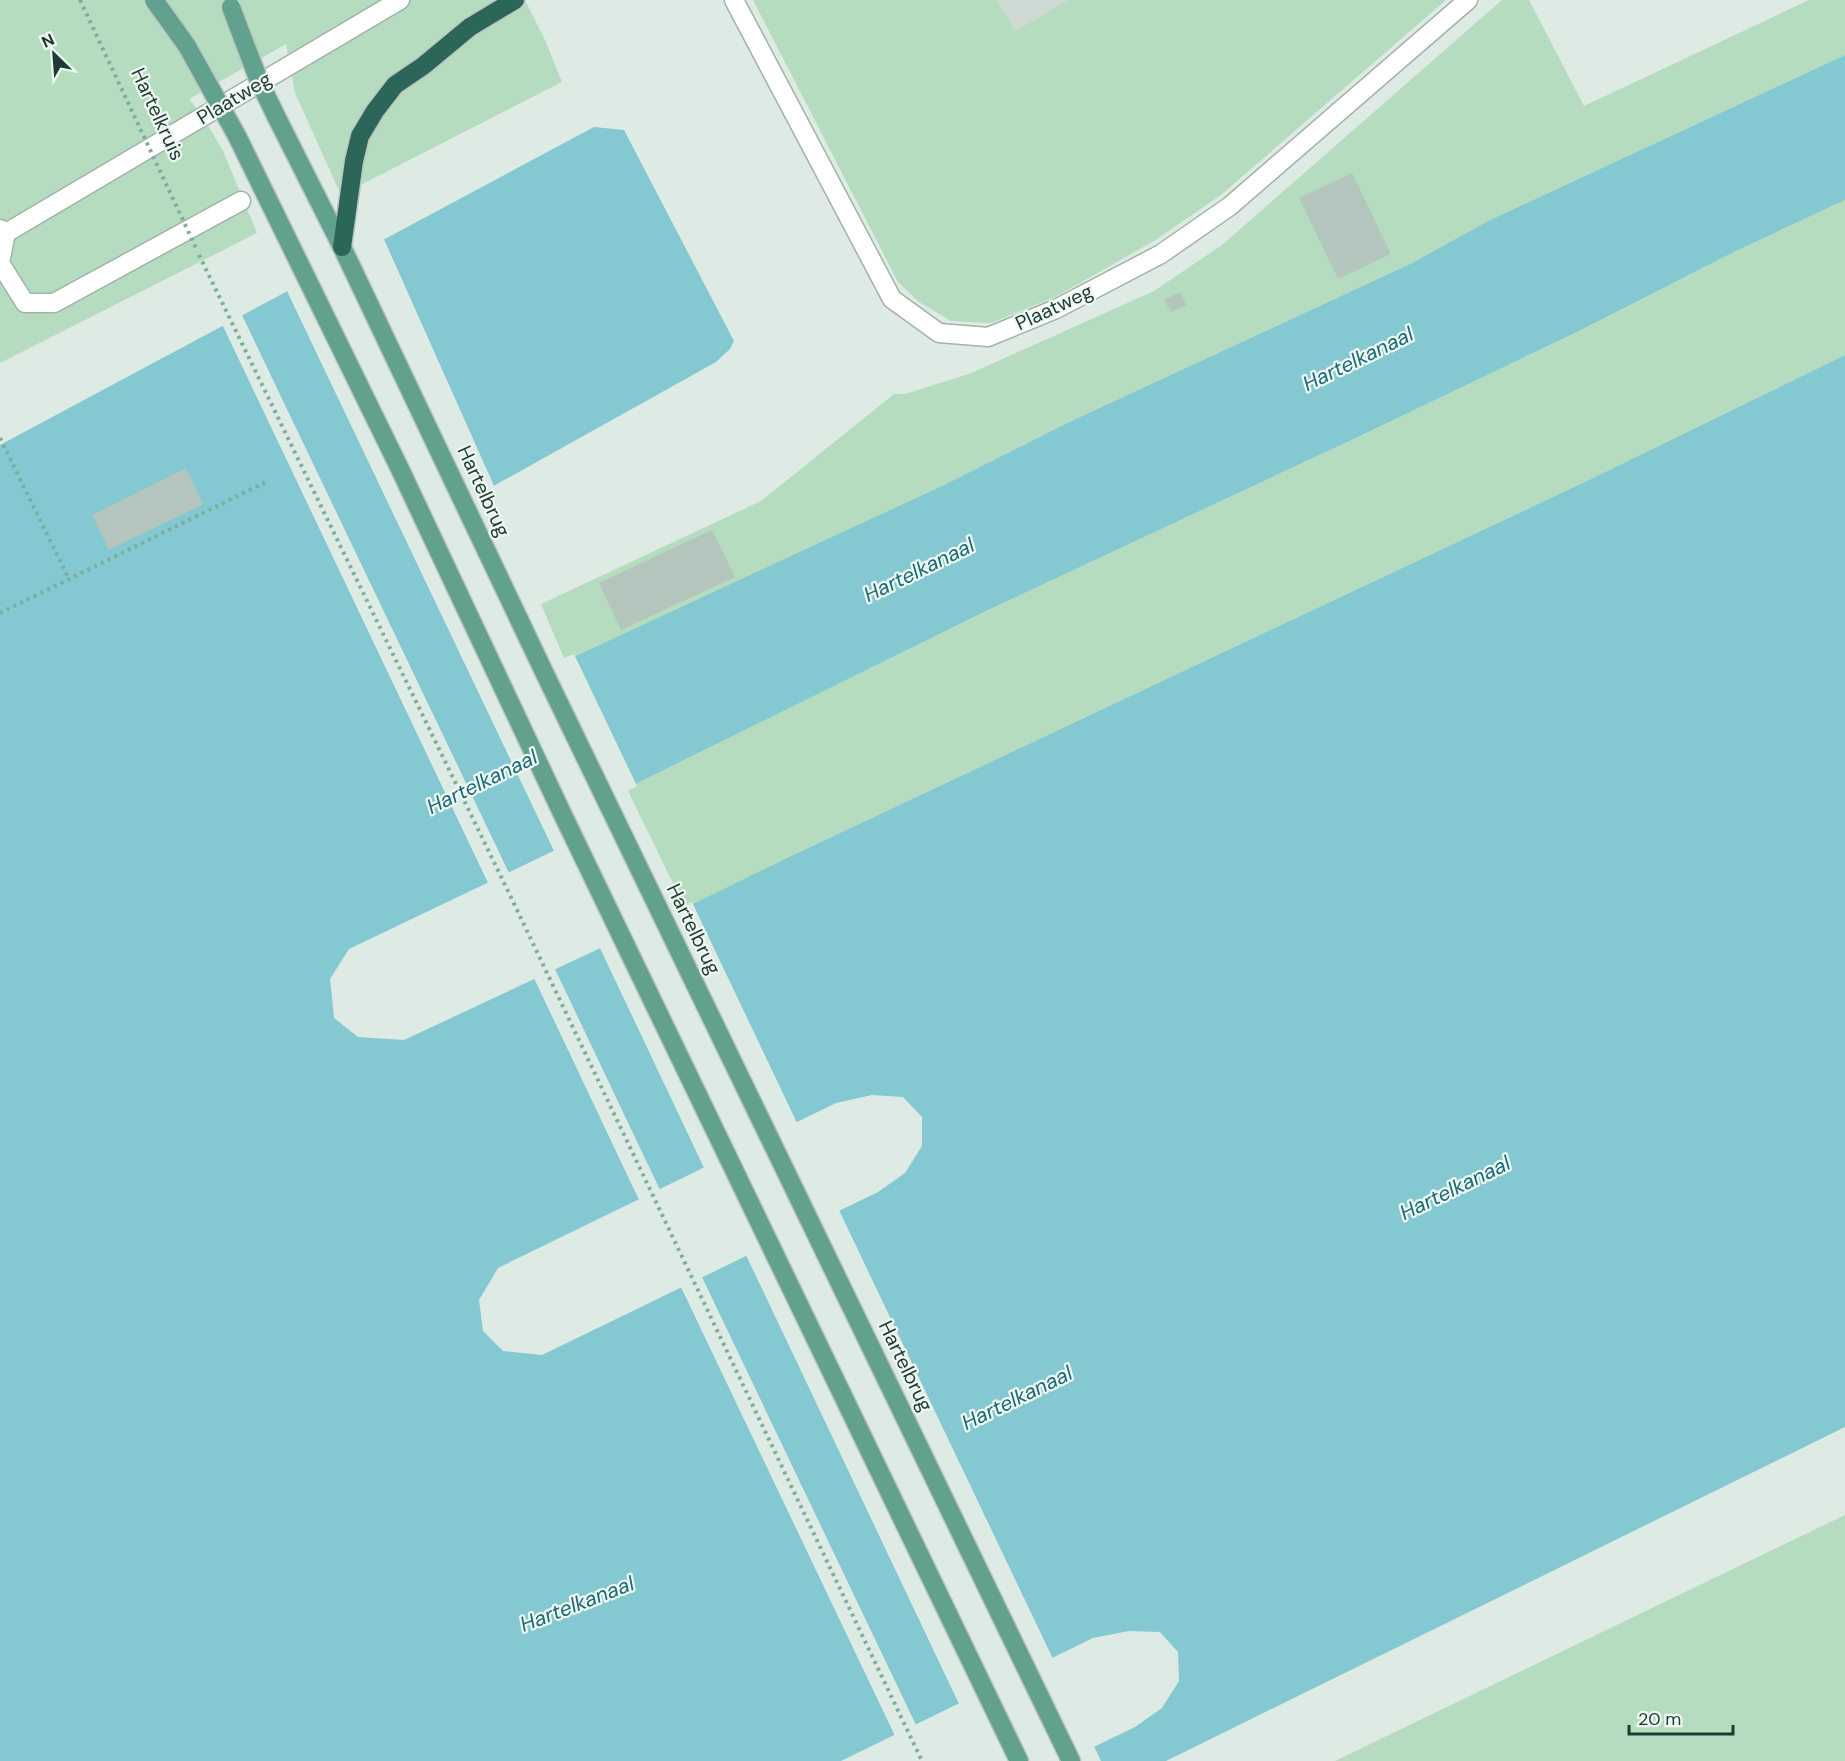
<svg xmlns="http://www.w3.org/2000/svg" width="1845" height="1761" viewBox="0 0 1845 1761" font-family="'DM Sans',sans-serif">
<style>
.built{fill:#ccdad3}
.green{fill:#b6dcbf}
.water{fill:#84c8d1;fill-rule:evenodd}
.pier{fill:#deeae4}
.building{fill:#b3c5bd}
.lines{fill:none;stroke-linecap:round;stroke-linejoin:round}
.lane-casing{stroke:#a1b2ab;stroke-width:21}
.street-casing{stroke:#a1b2ab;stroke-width:21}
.primary-casing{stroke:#bcc4c2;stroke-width:21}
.highway-casing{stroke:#bcc4c2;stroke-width:21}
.path{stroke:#7dae9d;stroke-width:4;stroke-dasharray:3 4.5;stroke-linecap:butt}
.lane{stroke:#fff;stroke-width:18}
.street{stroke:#fff;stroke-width:18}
.primary{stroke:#61a18e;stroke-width:18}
.highway{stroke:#2b6658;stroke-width:18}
.primary-bridge-casing{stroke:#bcc4c2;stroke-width:21;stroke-linecap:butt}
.path-bridge{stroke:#7dae9d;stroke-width:4;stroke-dasharray:3 4.5;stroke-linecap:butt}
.primary-bridge{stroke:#61a18e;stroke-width:18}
.labels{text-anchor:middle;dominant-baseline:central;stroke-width:4.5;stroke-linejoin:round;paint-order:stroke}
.street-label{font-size:20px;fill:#1f3a32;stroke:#eef7f2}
.water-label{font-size:21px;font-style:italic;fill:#196a76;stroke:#eef7f2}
</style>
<rect width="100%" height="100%" fill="#deeae4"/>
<path class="built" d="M997 0H1068L1015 31Z"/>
<path class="green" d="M0 0H525L545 40 562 82 341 195 295 93 286 44 189 99 203 117 223 151 257 233 0 363Z
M753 0H997L1015 31 1068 0H1446L1221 195 1154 241 1055 297 991 323 951 321 919 302 898 282Z
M1502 0H1529L1584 106 1809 0H1845V55L1488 221 1412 263 1065 424 944 485 571 660 563 662 539 605 761 501 894 394H905L969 374 1154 291 1222 245Z
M1845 200V355L1591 479 789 857 683 910 624 789 986 611 1360 436 1579 331 1736 251Z
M1845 1515V1761H1335Z"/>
<path class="water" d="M1845 55V200L1736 251 1579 331 1360 436 986 611 625 789 683 909 789 857 1591 479 1845 355V1427L1166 1761H1065L1135 1727 1162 1708 1179 1681 1178 1652 1160 1632 1129 1631 1093 1638 841 1761H0V445L594 127 624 130 734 341 730 349 716 362 481 493 563 662 944 485 1065 424 1412 263 1488 221ZM635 812 682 910 404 1040 358 1037 334 1018 330 979 349 949ZM872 1095 903 1097 922 1117V1146L905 1173 878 1192 542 1355 503 1351 483 1331 479 1300 498 1268 836 1103Z"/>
<path class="pier" d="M383 237 495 488 485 494 541 604 564 658 574 654 637 786 628 791 684 906 692 902 798 1125 705 1170 599 946 678 908 633 816 555 853 286 289Z
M241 313 510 875 489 885 222 324Z
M554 967 661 1192 640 1202 533 976Z
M838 1208 1054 1661 960 1706 745 1253Z
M701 1275 917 1727 896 1738 680 1285Z
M1093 1744 1101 1761H1062L1064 1758Z"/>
<path class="building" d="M1352 173 1391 254 1338 279 1299 198Z
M1180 292 1186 305 1171 312 1164 300Z
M186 468 203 504 109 550 92 515Z
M712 530 735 577 621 630 599 583Z"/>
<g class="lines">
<defs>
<path id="lane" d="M0 229 6 233 0 263 25 303H54L241 201"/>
<path id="street" d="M734 0 892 299 939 333 988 337 1056 309 1161 254 1230 206 1468 0
M6 233 400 0"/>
<path id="primary" d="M276 116 342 247 545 674 1071 1761
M237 136 399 467 561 811 1019 1761"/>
<path id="highway" d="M342 247 354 161 360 136 375 111 395 85 423 66 470 27 515 0"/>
</defs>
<use href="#lane" class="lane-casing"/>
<use href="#street" class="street-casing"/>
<use href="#primary" class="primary-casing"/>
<use href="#highway" class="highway-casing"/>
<path class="path" d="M199 255 508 891 922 1761
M0 438 69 579
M0 613 268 481"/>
<use href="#lane" class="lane"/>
<use href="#street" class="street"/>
<use href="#primary" class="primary"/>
<use href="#highway" class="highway"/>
<defs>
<path id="primary-bridge" d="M154 0 187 46 237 136
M231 7 259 81 276 116"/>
</defs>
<use href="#primary-bridge" class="primary-bridge-casing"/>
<path class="path-bridge" d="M80 0 196 248"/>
<use href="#primary-bridge" class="primary-bridge"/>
</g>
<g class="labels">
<g class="street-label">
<text transform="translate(234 98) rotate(-31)">Plaatweg</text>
<text transform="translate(158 114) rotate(65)">Hartelkruis</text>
<text transform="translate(1054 307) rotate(-25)">Plaatweg</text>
<text transform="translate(484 491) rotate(65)">Hartelbrug</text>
<text transform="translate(694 929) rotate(64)">Hartelbrug</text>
<text transform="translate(906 1366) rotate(64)">Hartelbrug</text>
</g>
<g class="water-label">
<text transform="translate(1358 359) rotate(-26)">Hartelkanaal</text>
<text transform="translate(919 570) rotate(-26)">Hartelkanaal</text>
<text transform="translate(482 782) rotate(-26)">Hartelkanaal</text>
<text transform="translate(1455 1188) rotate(-26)">Hartelkanaal</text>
<text transform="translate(1017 1398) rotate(-26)">Hartelkanaal</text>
<text transform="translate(577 1604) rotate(-21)">Hartelkanaal</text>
</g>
</g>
<g transform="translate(54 54) rotate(335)" stroke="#eef7f2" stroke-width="4.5" paint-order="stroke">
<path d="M0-4.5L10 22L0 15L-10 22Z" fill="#1f3a32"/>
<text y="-9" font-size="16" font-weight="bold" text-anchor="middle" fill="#1f3a32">N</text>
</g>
<path d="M1629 1725v9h104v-9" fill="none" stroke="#1f3a32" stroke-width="3"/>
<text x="1638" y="1725" font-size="18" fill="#1f3a32" stroke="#eef7f2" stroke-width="4.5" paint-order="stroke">20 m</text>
</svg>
